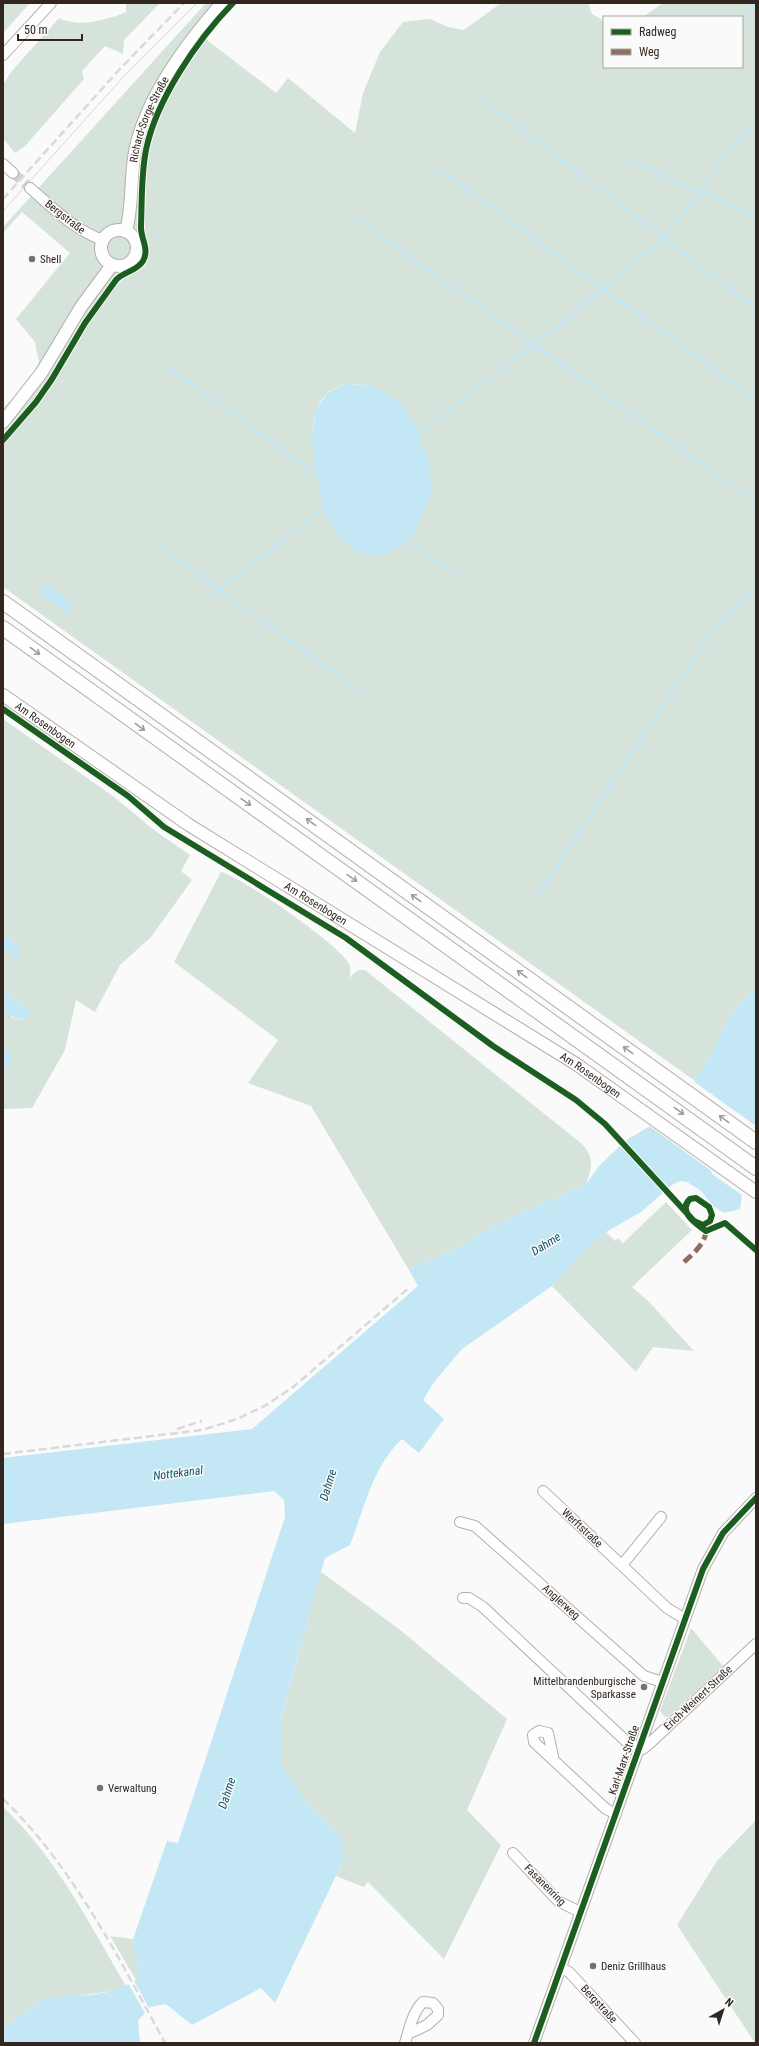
<svg xmlns="http://www.w3.org/2000/svg" width="759" height="2046" viewBox="0 0 759 2046" font-family="'Roboto Condensed',sans-serif">
<style>
.green{fill:#d5e3da;fill-rule:evenodd}
.water{fill:#c3e7f4}
.pier{fill:#fafafa}
.lines{fill:none;stroke-linecap:round;stroke-linejoin:round}
.stream{stroke:#c3e7f4;stroke-width:2.5}
.minor-tunnel{stroke:#d2d0ce;stroke-width:10;stroke-dasharray:10 5;stroke-linecap:butt}
.minor-casing{stroke:#b4aeab;stroke-width:12}
.major-casing{stroke:#b4aeab;stroke-width:14}
.highway-casing{stroke:#b4aeab;stroke-width:16}
.minor{stroke:#fefefe;stroke-width:10}
.major{stroke:#fefefe;stroke-width:12}
.highway{stroke:#fefefe;stroke-width:14}
.tram{stroke:#dad9d9;stroke-width:1}
.rail{stroke:#dad9d9;stroke-width:2.5;stroke-dasharray:8 4;stroke-linecap:butt}
.quiet{stroke:#8d6e63;stroke-width:5;stroke-dasharray:10 5;stroke-linecap:butt}
.cycleway-casing{stroke:#fafafa;stroke-width:8}
.cycleway{stroke:#1b5e20;stroke-width:6}
.oneway{stroke:#a29d9a}
.poi-dot{fill:#78706c;stroke:#fafafa;stroke-width:1.5}
.labels{text-anchor:middle;dominant-baseline:central;stroke-width:3;stroke-linejoin:round;paint-order:stroke}
.street-label{font-size:11px;fill:#32261f;stroke:#fafafa}
.poi-label{font-size:11px;fill:#32261f;stroke:#fafafa;text-anchor:start}
.water-label{font-size:12px;font-style:italic;fill:#0d5265;stroke:#fafafa}
</style>
<rect width="100%" height="100%" fill="#fafafa"/>
<path class="green" d="M3 3H30L3 33Z
M126 3H160L124 40 123 54 105 46 82 71 84 79 25 146 15 153 3 138V85L11 72 59 18C80 28 106 20 126 12Z
M206 3H216L191 32 207 40 276 93 288 78 355 133 363 93 380 52 403 22 430 19 448 27 464 30 501 3H588L592 14 604 21V67H742V17H643L663 3H756V987L730 1015 710 1056 695 1081 3 587V408L23 389 39 363 35 342 16 319 70 253 22 212 3 233V227ZM344 384 371 385 315 460C311 437 310 411 327 393 331 389 339 387 344 384Z
M3 719 113 796 154 830 190 855 181 871 192 880 151 937 120 965 95 1012 76 1000 65 1050 32 1108 3 1109V1067L12 1055 3 1049V1010L13 1018 22 1020 28 1008 3 991V948L15 957 19 945 3 935Z
M221 872C240 876 346 949 350 966 351 969 350 975 349 978L358 970H365L582 1144C595 1158 592 1168 586 1184L500 1223 460 1246 409 1270 311 1106 248 1083 278 1040 174 962Z
M666 1202 692 1230 632 1287 650 1303 694 1351 653 1347 636 1372 552 1286 590 1245 606 1232 615 1241 618 1238 623 1243Z
M321 1572 399 1629 507 1719 467 1810 501 1845 444 1959 368 1882 364 1887 336 1876 344 1859 338 1835 308 1805 281 1766V1718Z
M691 1628 723 1666 669 1716 665 1717 660 1711Z
M3 1807C56 1857 89 1923 126 1986L114 1991 42 2000 3 2028Z
M756 1820V2043H755L677 1925 717 1861Z
M110 1936 133 1939 138 1968 136 1980Z"/>
<path class="water" d="M344 384 371 385 401 403 415 425 430 464 431 493 413 536 392 552 372 556 354 551 340 538 328 519 320 493 311 439 316 410 327 393Z
M50 586 71 603 72 607 68 612H64L41 592 45 587Z
M3 935 19 945 21 953 15 957 3 948Z
M756 987V1127L741 1117 705 1152 712 1174 742 1195 740 1209 724 1213 714 1207 700 1190 687 1182 680 1181 672 1185 641 1212 606 1232 590 1245 552 1286 462 1349 434 1382 423 1400 444 1419 419 1453 402 1439C373 1466 364 1509 350 1545L325 1558 281 1717V1765L308 1805 338 1835 344 1848V1859L275 2003 261 1988 192 2025 166 2004 150 2007 138 2021 140 2043H3V2028L42 2000 62 1996 91 1995 114 1991 136 1980 138 1968 133 1939 167 1841 178 1843 285 1517 284 1500 274 1491 3 1524V1458L252 1429 418 1286 409 1270 460 1246 500 1223 586 1184 599 1166 625 1141 665 1117 695 1081 710 1056 730 1015Z
M3 991 28 1008 30 1016C19 1022 13 1018 3 1010Z
M3 1049 12 1055 11 1064 3 1067Z"/>
<path class="pier" d="M693 1081 756 1126V1129L741 1119 708 1152 713 1172 648 1125 663 1115Z
M133 1979 150 2010 146 2015 128 1983Z"/>
<g class="lines">
<path class="stream" d="M742 23 756 4
M485 102 756 308
M626 159 756 217
M437 168 756 400
M352 216 756 502
M167 366 318 476
M417 435 534 345 664 238 700 192 730 149 756 124
M405 539 453 574
M154 543 360 691
M206 600 326 506
M536 898 714 629 756 589"/>
<path class="minor-tunnel" d="M13 173 30 188"/>
<defs>
<path id="minor" d="M3 55 51 3
M3 164 13 173
M30 188C53 208 74 230 103 240
M543 1491 667 1608 685 1619
M460 1522 475 1526 636 1669 644 1676 662 1682
M622 1565 661 1517
M463 1598H469L483 1607 628 1743 638 1748 643 1749 650 1743 756 1644
M554 1761 548 1733 539 1731 533 1735 534 1742 606 1809 616 1814
M513 1853 558 1901 580 1912
M561 1968 569 1972 635 2043
M405 2043C409 2030 413 2011 423 2002L433 2003 438 2009V2015L427 2025 408 2034
M534 2043 703 1569 723 1533 756 1498"/>
<g id="major">
<circle cx="119" cy="248" r="18"/>
<path id="s1" d="M126 231C133 205 130 178 135 152 145 98 186 44 222 3"/>
<path d="M3 422 42 372 81 307 112 265"/>
<path id="s2" d="M3 695 189 825 576 1064 756 1192"/>
</g>
<path id="highway" d="M3 602 756 1142
M3 628 756 1168"/>
</defs>
<use href="#minor" class="minor-casing"/>
<use href="#major" class="major-casing"/>
<use href="#highway" class="highway-casing"/>
<use href="#minor" class="minor"/>
<use href="#major" class="major"/>
<use href="#highway" class="highway"/>
<path class="tram" d="M3 211 125 75 197 3"/>
<path class="rail" d="M3 199 119 70 184 3
M177 1429 202 1421
M3 1454 202 1430 237 1419 268 1404 293 1387 410 1287
M3 1799C72 1865 120 1960 165 2043"/>
<path class="quiet" d="M684 1262C693 1254 705 1244 706 1231"/>
<defs>
<path id="cycleway" d="M3 440 36 402 52 379 85 323 116 280C124 271 136 272 143 261 150 248 140 238 141 226 142 201 141 175 146 150 156 100 197 40 233 3
M3 709 128 796 164 827 346 938 493 1046 576 1100 605 1124 694 1221 703 1225 710 1221 712 1215 709 1207 696 1198 690 1199C677 1211 696 1224 706 1231
M706 1231 725 1223 756 1250
M534 2043 703 1569 723 1533 756 1498"/>
</defs>
<use href="#cycleway" class="cycleway-casing"/>
<use href="#cycleway" class="cycleway"/>
</g>
<defs><path id="oneway-shaft" d="M-6 0H5M1.5-3L5.5 0L1.5 3" fill="none" stroke-width="1.6" stroke-linecap="round" stroke-linejoin="round"/></defs>
<g class="oneway">
<use href="#oneway-shaft" transform="translate(35 651) rotate(36)"/>
<use href="#oneway-shaft" transform="translate(140 727) rotate(36)"/>
<use href="#oneway-shaft" transform="translate(246 802) rotate(35)"/>
<use href="#oneway-shaft" transform="translate(311 822) rotate(-144)"/>
<use href="#oneway-shaft" transform="translate(352 878) rotate(35)"/>
<use href="#oneway-shaft" transform="translate(416 898) rotate(-144)"/>
<use href="#oneway-shaft" transform="translate(522 974) rotate(-144)"/>
<use href="#oneway-shaft" transform="translate(628 1050) rotate(-144)"/>
<use href="#oneway-shaft" transform="translate(679 1111) rotate(36)"/>
<use href="#oneway-shaft" transform="translate(724 1119) rotate(-144)"/>
</g>
<g class="poi-dot">
<circle cx="32" cy="259" r="4"/>
<circle cx="644" cy="1687" r="4"/>
<circle cx="100" cy="1788" r="4"/>
<circle cx="593" cy="1966" r="4"/>
</g>
<g class="labels">
<g class="street-label">
<text stroke="none"><textPath href="#s1" startOffset="115">Richard-Sorge-Straße</textPath></text>
<text transform="translate(65 217) rotate(38)">Bergstraße</text>
<text stroke="none"><textPath href="#s2" startOffset="52">Am Rosenbogen</textPath></text>
<text stroke="none"><textPath href="#s2" startOffset="376">Am Rosenbogen</textPath></text>
<text stroke="none"><textPath href="#s2" startOffset="700">Am Rosenbogen</textPath></text>
<text transform="translate(582 1528) rotate(43)">Werftstraße</text>
<text transform="translate(561 1602) rotate(42)">Anglerweg</text>
<text transform="translate(698 1698) rotate(-43)">Erich-Weinert-Straße</text>
<text transform="translate(624 1760) rotate(-71)">Karl-Marx-Straße</text>
<text transform="translate(545 1885) rotate(45)">Fasanenring</text>
<text transform="translate(599 2004) rotate(47)">Bergstraße</text>
</g>
<g class="poi-label">
<text x="40" y="259">Shell</text>
<text x="636" y="1681" text-anchor="end">Mittelbrandenburgische<tspan x="636" dy="13">Sparkasse</tspan></text>
<text x="108" y="1788">Verwaltung</text>
<text x="601" y="1966">Deniz Grillhaus</text>
</g>
<g class="water-label">
<text transform="translate(546 1244) rotate(-32)">Dahme</text>
<text transform="translate(178 1473) rotate(-7)">Nottekanal</text>
<text transform="translate(328 1485) rotate(-73)">Dahme</text>
<text transform="translate(227 1793) rotate(-72)">Dahme</text>
</g>
</g>
<rect width="759" height="2046" fill="none" stroke="#32261f" stroke-width="8"/>
<rect x="603" y="16" width="140" height="52" fill="#fafafa" stroke="#aaa5a2"/>
<rect x="611" y="29" width="20" height="6" fill="#1b5e20" stroke="#aaa5a2"/>
<text x="639" y="36" font-size="12" fill="#32261f">Radweg</text>
<rect x="611" y="49" width="20" height="6" fill="#8d6e63" stroke="#aaa5a2"/>
<text x="639" y="56" font-size="12" fill="#32261f">Weg</text>
<g transform="translate(723 2010) rotate(39)" stroke="#fafafa" stroke-width="3" paint-order="stroke">
<path d="M0-3L7 15L0 10L-7 15Z" fill="#32261f"/>
<text y="-6" font-size="11" font-weight="bold" text-anchor="middle" fill="#32261f">N</text>
</g>
<path d="M18 34v6h64v-6" fill="none" stroke="#32261f" stroke-width="2"/>
<text x="24" y="34" font-size="12" fill="#32261f" stroke="#fafafa" stroke-width="3" paint-order="stroke">50 m</text>
</svg>
